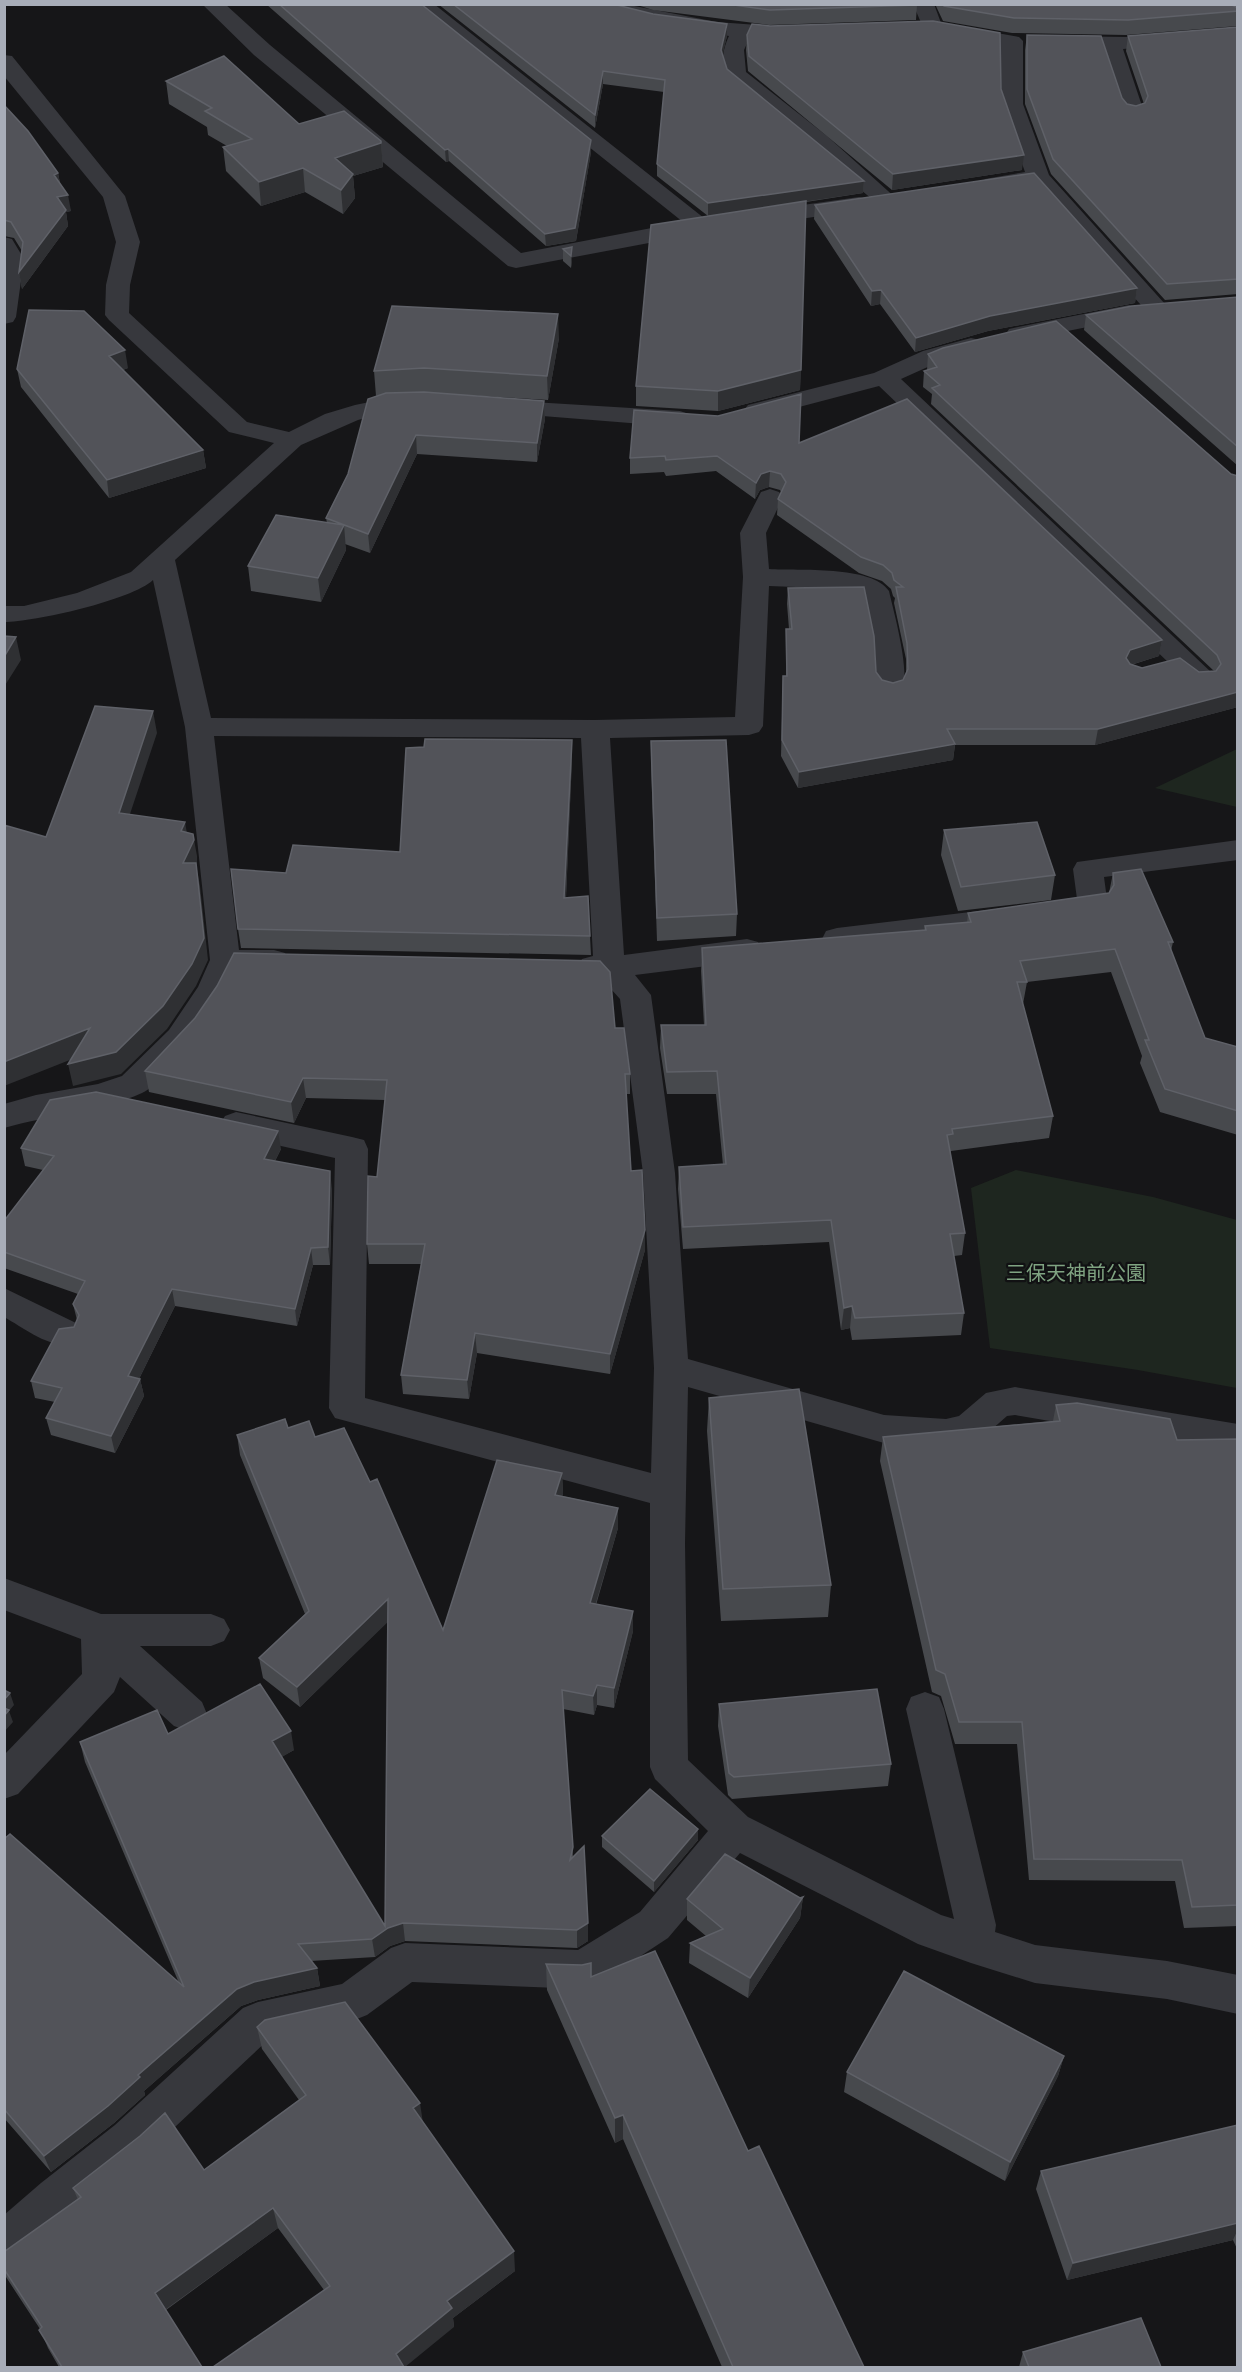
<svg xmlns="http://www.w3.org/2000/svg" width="1242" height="2372" viewBox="0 0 1242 2372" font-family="Barlow,'Noto Sans JP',sans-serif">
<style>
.green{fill:#1e261f}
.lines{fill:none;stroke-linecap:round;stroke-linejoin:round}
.minor{fill:#37383d;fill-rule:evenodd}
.wall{fill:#47494d}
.shaded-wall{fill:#2f3033}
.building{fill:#525359;stroke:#5f6168;stroke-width:1.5}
.labels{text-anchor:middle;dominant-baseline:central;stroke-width:4.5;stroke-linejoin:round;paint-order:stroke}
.park-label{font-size:20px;fill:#7fa381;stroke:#111113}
</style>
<rect width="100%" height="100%" fill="#161618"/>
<path class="green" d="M1237 749V807L1155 788Z
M1016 1170 1153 1197 1237 1220V1388L1138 1370 990 1348 971 1188Z"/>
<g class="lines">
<path class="minor" d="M202 4H225L270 45 521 253 683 222 410 4H434L714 226 710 231 702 233 516 268 508 266 254 55Z
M584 4H624L717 22 799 28 803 32 799 36 750 37 744 50 746 72 827 136 898 200 895 205 887 207 879 205 728 79C719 65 723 49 729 36L668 26 587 8Z
M913 4H934L941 23 1019 37 1023 41V104L1049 175 1165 304 1169 309 1165 314 1157 316 1149 314 1033 185 993 191 985 189 982 184 985 179 1025 172 1001 104V46L925 32Z
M1238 27V39L1123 49 1144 112 1141 117 1133 119 1125 117 1122 112 1101 49 1051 47 1048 42 1051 37 1059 36 1126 37Z
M4 55 12 56 125 196 140 242 130 285 129 313 247 422 289 432 325 414 355 405 394 397 419 398 422 403 419 408 379 414 358 420 301 445 175 560 211 718 595 720 735 717 743 577 740 533 761 492 770 489 779 492 783 497 766 533 769 569C798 571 872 565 889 591 894 613 912 676 901 694L891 697 881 694 877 688 875 652 863 595 849 589 769 586 763 726 759 732 749 735 610 738 624 955 747 939 758 942 762 950 758 958 747 961 635 975 651 995 675 1173 688 1359 884 1415 946 1419 959 1416 986 1393 1015 1387 1238 1424V1453L1015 1415 1007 1416 982 1438 946 1447 884 1443 688 1387 685 1543 688 1760 748 1817 941 1915 954 1919 906 1709 911 1697 925 1692 939 1697 944 1709 996 1925 995 1932 1035 1945 1167 1961 1238 1975V2014L1167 1999 1035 1983 971 1963 918 1944 740 1853 668 1938 598 1984 583 1989 412 1982 367 2015 352 2021 269 2039 145 2155 71 2213 20 2261 4 2267V2215L41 2183 115 2125 243 2008 258 2002 342 1984 391 1948 405 1943 578 1950 640 1912 708 1831 655 1779 650 1767V1503L335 1418 329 1408 335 1158 236 1136 225 1132 220 1124 225 1116 236 1112 352 1137 364 1140 368 1149 365 1398 651 1473 654 1368 643 1173 620 999 601 978 582 975 578 967 582 959 593 956 581 738 214 736 239 950H274L285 953 289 961 285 969 274 972 236 971C218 1012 193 1044 162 1075 156 1081 150 1090 142 1093 99 1112 49 1115 4 1128V1104L36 1095 98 1084 122 1076 169 1030 198 987 210 960 185 727 153 580C132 600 34 622 4 622V606H24L77 593 131 572 274 443 229 432 109 320 105 315 106 285 116 242 103 197 4 76Z
M859 197 867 199 870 204 867 209 761 225 753 223 749 218 753 213 761 211Z
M4 237 12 239 24 259 16 317 13 322 4 324Z
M1129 305 1137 307 1141 312 1137 317 1018 341 1009 339 1006 334 1009 329 1018 327Z
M971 338 980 340 983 345 980 350 941 361 901 379 1212 673 1216 679 1212 685 1202 688 1192 685 879 386 757 418 748 415 744 410 748 405 874 373 923 351Z
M501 400 680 411 689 414 693 419 689 424 680 427 492 412 489 407 492 402Z
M1238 840V860L1104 877 1108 907 1104 914 1060 921 1049 918 1045 911 1049 904 1077 899 1073 869 1077 862Z
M1012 907 1023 910 1027 917 1023 924 837 950 826 947 822 939 826 931 837 928Z
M4 1288 76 1323 81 1333 76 1343C52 1351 26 1329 4 1317Z
M4 1578 101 1614H211L224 1619 230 1630 224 1641 211 1646H140L202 1702 207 1714 202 1726 188 1731 174 1726 120 1677 114 1692 18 1794 4 1799V1755L82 1674 81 1639 4 1610Z"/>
</g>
<path class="wall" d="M266 4H421L591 152 576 241 546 246 449 161 446 162Z
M438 4H613L653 14 727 24V36L722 55 727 69 864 181 863 193 806 202 800 390 718 411 636 406V386L760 208 708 216 657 176V164L664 92 603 84 595 128Z
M634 4H917V5L916 20 769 25 653 10Z
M935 4H1230L1238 8V26L1126 35 1012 33 943 21Z
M770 26 1001 89 1022 170 892 190 748 71 746 50 747 35Z
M1238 27V294L1165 300 1051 174 1025 104V50L1027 35 1122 98 1127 104 1136 106 1144 104 1126 51 1128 36Z
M166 81 299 124 381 143 383 167 353 176 355 198 343 214 305 192 261 206 226 171 223 147 227 146 208 135 207 127 169 104Z
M4 105 58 173 60 183 71 211 66 212 68 226 22 289 19 272 22 251 14 238 4 236Z
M815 205 1137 288 1135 303 988 331 915 352 880 304 871 306 814 219Z
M572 247V260L571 268 563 261V249Z
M1238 297V466L1084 330 1086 315Z
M559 338 548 400 464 395 544 401 545 419 537 462 417 454 370 553 345 544 346 550 321 602 251 591 248 566 327 523 326 518 348 474 380 395 376 396 374 371Z
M928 354 1231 474 1238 707 1095 745H955L953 760 798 788 781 756 783 676H786V629H789L787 604 788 588 876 672 882 680 893 683 903 680 906 674V659L894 603 895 598 893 596 891 589 882 581 859 573 777 515 778 499 781 492 780 490 769 487 760 490 755 499 716 471 666 476 664 472 630 474V458L799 443 1162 640 1159 656 1131 665 1142 668 1199 672 1214 671 931 404 932 394 923 387 924 371 927 370Z
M128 368 123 370 203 450 206 468 109 498 21 387 17 369Z
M651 741 737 914 736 936 657 941 651 763Z
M572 759 566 898 590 936 591 955 241 948 238 929 286 873 400 852Z
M944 830 1055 875 1051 900 958 911 941 855Z
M1113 873 1173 942 1171 951 1205 1038 1238 1047V1135L1160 1112 1140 1063 1142 1056 1111 972 1027 982 1023 1004 1053 1116 1049 1138 951 1151 950 1154 965 1233 962 1255 954 1256 964 1313 961 1335 852 1340 850 1328 841 1330 829 1242 683 1249 678 1189 679 1167 723 1165 716 1094H667L660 1048 661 1025H704L701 971 702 948 924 930 925 926 967 923 968 913 1109 893Z
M615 1028 630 1074V1094H626L631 1171 645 1250 610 1374 477 1353 469 1399 403 1394 401 1375 421 1264H369L367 1244 377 1177 385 1100 306 1098 294 1123 149 1092 145 1071Z
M21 1148 281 1149 275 1161 332 1189 330 1265H313L297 1326 175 1306 139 1379H140L144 1396 115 1453 51 1435 46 1418 55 1402 35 1398 31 1381 74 1327 77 1320 73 1304 78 1294 4 1268V1221L43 1170 25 1166Z
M709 1398 831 1585 828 1617 721 1621 707 1431Z
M1056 1405 1177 1440 1238 1439V1926L1184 1928 1175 1881 1029 1880 1017 1744H955L941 1696 932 1692 880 1461 883 1437 1053 1421Z
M288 1428 315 1437 370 1482 443 1630 562 1473 563 1494 562 1496 618 1508V1528L596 1605 633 1611V1631L614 1708 597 1705 594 1715 563 1709 573 1856 588 1941 577 1948 405 1941 390 1946 375 1957 311 1961 317 1968 320 1986 258 2000 241 2006 144 2091 145 2095 114 2123 51 2172 4 2118V1839L179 1983 85 1762 80 1742 168 1734 294 1750 281 1757 385 1926 388 1621 300 1707 263 1678 259 1658 305 1614 240 1455 237 1435Z
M719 1704 891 1764 888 1786 732 1799 728 1795 718 1726Z
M602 1836 698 1840 654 1892 602 1847Z
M803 1897 800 1918 748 1998 689 1963 690 1943 706 1936 687 1920V1899L800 1898Z
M546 1964 591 1977 748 2151 864 2367H722L623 2139 615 2143 547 1990Z
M257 2027 423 2123 515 2271 453 2318 454 2327 324 2290 278 2228 166 2310 202 2367H59L48 2348 40 2329 6 2277 4 2273V2252L78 2200 73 2188 204 2170 299 2100 262 2049Z
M1064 2056 1058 2076 1005 2181 844 2092 847 2072Z
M1238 2125V2251L1233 2240 1067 2280 1036 2189 1041 2171Z
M1023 2352 1161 2367H1019Z"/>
<path class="shaded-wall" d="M727 24V36L721 62V50Z
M603 71V84L595 128V115Z
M591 140V152L576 241 546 246 545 234Z
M381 143 383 167 353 176 355 198 343 214 341 190 335 158Z
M448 149 449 161 446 162 445 150Z
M1024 155 1022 170 892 190 893 174Z
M303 168 305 192 261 206 259 182Z
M58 173 61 189 54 175Z
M864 181 863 193 708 216V203Z
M68 195 71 211 66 212 68 226 22 289 19 272 57 197Z
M572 247V260L571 268V256Z
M1137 288 1135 303 988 331 915 352 916 338 990 316Z
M881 290 880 304 871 306 872 291Z
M558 314 559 338 548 400 547 376Z
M125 350 128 368 112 374 109 356Z
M801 370 800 390 718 411V391Z
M544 401 545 419 537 462V443Z
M416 435 417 454 370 553 368 534Z
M203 450 206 468 109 498 107 480Z
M770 471 769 487 760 490 755 499 756 483 761 474Z
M344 525 346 550 321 602 318 578Z
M16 637 21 660 4 687V657Z
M1162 640 1159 656 1127 666 1126 658 1130 650Z
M1238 692V707L1095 745 1098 729Z
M153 711 157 733 123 835 119 813Z
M572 740V759L565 916 564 898Z
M955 744 953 760 798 788 799 772Z
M185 822 189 845 181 831Z
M193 834 197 856V862L196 864 200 886 208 960 196 986 167 1029 121 1074 73 1086 68 1064 116 1052Z
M90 1028 95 1050 4 1086V1062Z
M303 1078 306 1098 294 1123 291 1102Z
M278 1131 281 1149 267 1177 264 1159Z
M330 1171 332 1189 330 1265 328 1247Z
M645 1230V1250L610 1374V1354Z
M311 1248 313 1265 297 1326 295 1309Z
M172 1289 175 1306 132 1393 128 1376Z
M852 1306 850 1328 841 1330 844 1308Z
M475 1333 477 1353 469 1399 467 1380Z
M140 1379 144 1396 115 1453 111 1436Z
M562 1473 563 1494 556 1516 555 1495Z
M618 1508V1528L590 1623V1603Z
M388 1599 391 1619 300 1707 297 1687Z
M633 1611V1631L614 1708V1688Z
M597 1685V1705L594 1715 593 1696Z
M10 1693 14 1705 9 1711 13 1722 4 1732V1700Z
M291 1731 294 1750 275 1761 272 1741Z
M698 1829V1840L654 1892V1881Z
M803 1897 800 1918 748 1998 750 1978Z
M403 1923 405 1941 390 1946 375 1957 372 1939 388 1928Z
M588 1923V1941L577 1948V1930Z
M317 1968 320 1986 258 2000 241 2006 144 2091 145 2095 114 2123 51 2172 44 2156 237 1989 254 1982Z
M1064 2056 1058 2076 1005 2181 1010 2162Z
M420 2103 423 2123 413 2108Z
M623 2115V2139L615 2143V2118Z
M273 2208 278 2228 162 2312 155 2293Z
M1238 2223V2229L1233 2240 1067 2280 1073 2263Z
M514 2251 515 2271 453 2318 454 2327 405 2367 396 2354 447 2301Z"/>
<path class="building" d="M279 4H421L591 140 575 228 545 234 448 149 445 150Z
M453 4H613L653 14 727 24 721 50 727 69 864 181 708 203 657 164 665 80 603 71 595 115Z
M727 4H917V5L770 10Z
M943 4H1230L1238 8V11L1128 20 1014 18 944 6Z
M933 21 1000 33 1001 89 1024 155 893 174 749 56 747 35 752 24 770 26Z
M1238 27V279L1167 284 1053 159 1027 89V35L1101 36 1122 98 1127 104 1136 106 1145 103 1148 96 1128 36Z
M224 56 299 124 344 111 381 141V143L335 158 353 174 341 190 303 168 259 182 223 147 252 139 205 111 212 108 166 81Z
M4 105 28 131 58 173 54 175 68 195 57 197 66 210 19 272 23 242 11 222 4 220Z
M1034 173 1137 288 990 316 916 338 881 290 872 291 815 205Z
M806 201 801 370 718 391 636 386 651 225Z
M572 247 571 256 563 249Z
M1238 297V447L1086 315 1132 306Z
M392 306 558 314 547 376 424 368 374 371Z
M29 310 84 311 125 350 109 356 203 450 107 480 17 369Z
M1056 321 1231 474 1238 476V692L1098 729H947L955 744 799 772 782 740 783 676H787L786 629H792L788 588 864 587 874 636 876 672 882 680 893 683 903 680 908 669 907 643 896 587H903L894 580 892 573 883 565 861 557 778 499 786 482 781 474 770 471 761 474 756 483 717 456 666 460 665 456 630 458 634 410 718 416 801 394 799 443 907 399 1162 640 1130 650 1126 658 1130 664 1142 668 1180 658 1199 672 1216 671 1221 664 1217 655 932 388 940 385 924 371 937 367 928 354 943 348Z
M424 392 544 401 537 443 416 435 368 534 326 518 348 474 368 399 386 393Z
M276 515 344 525 318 578 248 566Z
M4 636 16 637 4 657Z
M95 706 153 711 119 813 185 822 181 831 193 834 194 840 183 863H196L204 938 192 964 163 1006 116 1052 68 1064 90 1028 4 1062V825L46 837Z
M425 739 572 740 564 898 588 896 590 936 238 929 231 869 286 873 293 845 400 852 406 748 424 747Z
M726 740 737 914 657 918 651 741Z
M1037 822 1055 875 961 887 944 830Z
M1141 869 1173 942H1168L1205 1038 1238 1047V1111L1165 1089 1145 1040H1149L1115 949 1020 961 1027 982H1017L1053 1116 952 1129 953 1134 947 1135 965 1233 950 1234 964 1313 855 1318 852 1306 844 1308 831 1220 683 1227 679 1167 726 1164 717 1071 667 1072 661 1025H706L702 948 926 930 925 926 971 922 968 913 1109 893 1114 885 1113 873Z
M234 953 600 961 610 972 615 1028H624L630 1074H625L631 1171 642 1170 645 1230 610 1354 475 1333 467 1380 401 1375 425 1244H367L368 1176 377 1177 387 1080 303 1078 291 1102 145 1071 195 1018 217 986Z
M96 1092 278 1131 264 1159 330 1171 328 1247 311 1248 295 1309 172 1289 128 1376 140 1379 111 1436 46 1418 62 1388 31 1381 59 1329 74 1327 79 1315 73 1304 85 1281 4 1252V1221L54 1156 21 1148 50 1100Z
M799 1389 831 1585 723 1589 709 1398Z
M1077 1403 1170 1419 1177 1440 1238 1439V1905L1192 1907 1182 1860 1034 1859 1022 1722H959L945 1674 936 1670 883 1437 1060 1421 1056 1405Z
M285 1419 288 1428 309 1421 315 1437 344 1428 370 1482 377 1479 443 1630 497 1460 562 1473 555 1495 618 1508 590 1603 633 1611 614 1688 597 1685 593 1696 562 1690 573 1847 570 1860 584 1846 588 1923 577 1930 403 1923 388 1928 372 1939 298 1944 317 1968 254 1982 237 1989 138 2075 140 2077 108 2106 44 2156 4 2109V1839L10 1834 184 1987 80 1742 157 1710 168 1734 260 1684 291 1731 272 1741 385 1926 388 1599 297 1687 259 1658 309 1611 237 1435Z
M877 1689 891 1764 734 1777 729 1773 719 1704Z
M4 1690 10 1693 4 1700Z
M4 1708 9 1710 4 1716Z
M650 1789 698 1829 654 1881 602 1836Z
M725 1854 800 1898 803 1897 750 1978 690 1943 723 1929 687 1899Z
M655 1951 748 2151 759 2146 864 2367H733L623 2115 615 2118 546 1964 582 1965 591 1963V1977Z
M904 1971 1064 2056 1010 2162 847 2072Z
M345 2002 420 2103 413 2108 514 2251 447 2301 452 2308 396 2354 404 2367H213L330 2286 273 2208 155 2293 202 2367H62L39 2330 42 2327 4 2269V2252L81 2197 73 2188 140 2136 165 2113 204 2170 306 2095 257 2027 265 2020Z
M1238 2125V2223L1073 2263 1041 2171Z
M1141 2318 1161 2367H1029L1023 2352Z"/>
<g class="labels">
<g class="park-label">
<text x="1076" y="1272">三保天神前公園</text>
</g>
</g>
<rect width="1242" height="2372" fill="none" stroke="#a8adb8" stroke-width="12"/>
</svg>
